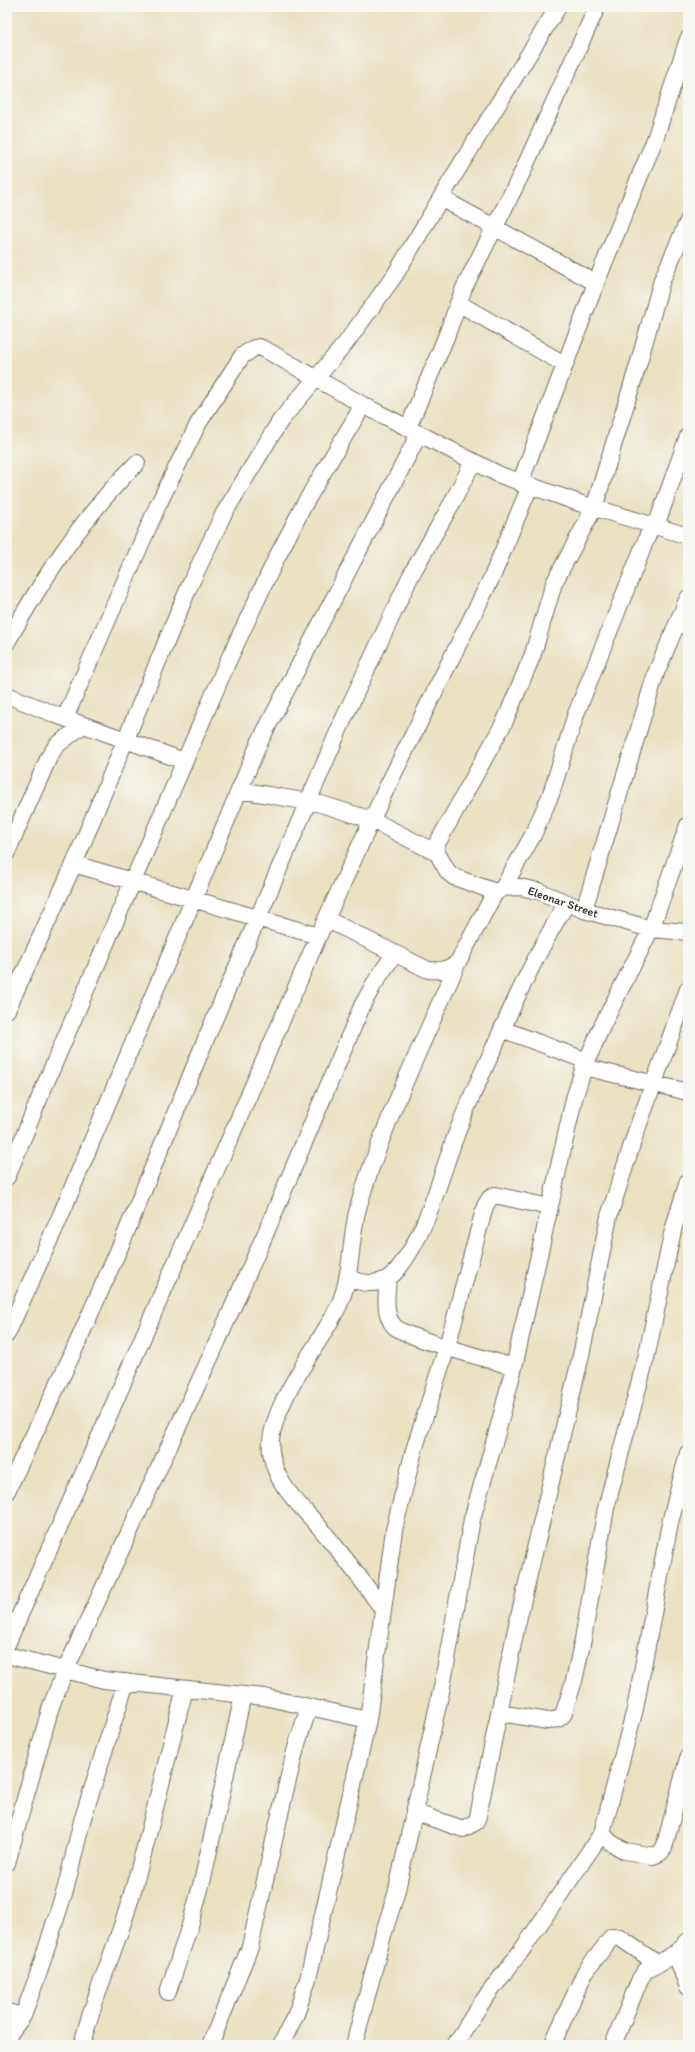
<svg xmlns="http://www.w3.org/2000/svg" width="695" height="2052" viewBox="0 0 695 2052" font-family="Itim,sans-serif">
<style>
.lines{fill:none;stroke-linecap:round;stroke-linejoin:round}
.minor-casing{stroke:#6e6b60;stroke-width:18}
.minor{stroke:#fff;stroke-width:16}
.labels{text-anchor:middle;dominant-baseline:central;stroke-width:3;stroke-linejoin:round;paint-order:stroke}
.street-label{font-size:12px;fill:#2b2b2b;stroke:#f6f6f2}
</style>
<rect width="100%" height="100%" fill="#f6f6f2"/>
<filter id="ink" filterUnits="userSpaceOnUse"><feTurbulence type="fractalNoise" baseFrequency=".025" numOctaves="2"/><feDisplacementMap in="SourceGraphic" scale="8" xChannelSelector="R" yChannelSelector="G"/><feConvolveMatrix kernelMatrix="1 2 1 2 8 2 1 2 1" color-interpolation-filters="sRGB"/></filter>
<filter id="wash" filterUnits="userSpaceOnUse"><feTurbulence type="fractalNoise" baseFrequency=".012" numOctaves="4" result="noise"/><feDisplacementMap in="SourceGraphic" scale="16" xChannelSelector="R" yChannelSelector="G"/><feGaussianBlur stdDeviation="0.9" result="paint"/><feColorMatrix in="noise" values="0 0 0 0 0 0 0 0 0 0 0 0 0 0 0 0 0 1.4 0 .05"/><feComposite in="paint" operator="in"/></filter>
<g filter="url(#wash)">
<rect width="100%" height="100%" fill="#eae1c1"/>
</g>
<g filter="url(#ink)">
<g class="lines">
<defs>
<path id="minor" d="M441 198 596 283
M458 303 564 364
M408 428 446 337 464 288 521 175 597 7
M520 483 596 283 655 139 688 39
M656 526 688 436
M7 642C44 577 83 516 137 463
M7 695 56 715 184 761
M65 718 158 505 198 424 242 356 254 348 259 347 266 350 363 405 500 475 582 504 688 536
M239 790 321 804 372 820 437 853 448 872 454 877 496 892
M433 851 505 721 533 654 554 583 594 508 639 362 662 280 688 221
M7 852 49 757 56 746 83 725
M74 864 318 936
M503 888 533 835 551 794 576 714 652 525
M584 910 656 673 688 598
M326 919 428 970C441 971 448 970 458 962L491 900 496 892 503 888 520 887 538 891 584 910 651 929 688 932
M7 1010 74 864 189 587 223 515 280 421 345 344 395 275 458 169 558 7
M502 1029 587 1061
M584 1067 688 1092
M7 1177 44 1087 228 661 277 557 305 503 363 405
M347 1277C365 1286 385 1286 398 1269 429 1230 440 1175 458 1130 469 1100 483 1072 496 1043 517 995 539 948 567 903
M388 1278C387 1293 383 1314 394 1326 403 1337 494 1361 514 1367
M7 1334 60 1217 260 741 419 434
M7 1491 71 1357 123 1240 205 1041 344 718 411 575 452 503 473 462
M383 1610C365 1584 346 1559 326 1535 305 1508 276 1489 271 1452 266 1411 318 1347 336 1311 353 1280 349 1242 358 1208 382 1125 424 1041 458 962
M7 1644 98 1440 326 919 387 787 492 577 530 486
M7 1655 104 1680 264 1697 368 1720
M500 1713 548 1721 558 1719 563 1715 574 1681 583 1639 606 1508 647 1354 673 1230 688 1181
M414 1812 463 1829 476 1822 478 1816 516 1629 582 1351 609 1216 636 1132 688 989
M602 1833 610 1842 625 1851 653 1856 660 1853 664 1848 688 1758
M7 1863 51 1706 65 1671 215 1347 264 1237 362 1006 374 984 394 954
M675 1953 688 1987
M168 1992 191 1922 203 1878 243 1695
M7 2012 23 2016
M7 2037 23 2016 39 1972 66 1887 82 1821 126 1682
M82 2045C93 1998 114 1953 128 1907 150 1835 166 1761 185 1689
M210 2045 250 1947 285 1792 297 1744 309 1707
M281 2045 296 2014 308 1979 368 1720 394 1530 414 1450 447 1347 485 1206 490 1198 495 1195 549 1207
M354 2045 383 1935 396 1894 442 1687 472 1519 498 1429 514 1367 574 1099 584 1067 603 1024 651 929 688 825
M455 2045 480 2005 524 1947 602 1833 635 1709 670 1523 688 1453
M552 2045 585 1972 612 1937 620 1938 658 1964 675 1953 688 1941
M613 2045 640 1979 646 1970 658 1964"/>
</defs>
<use href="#minor" class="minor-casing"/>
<use href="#minor" class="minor"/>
</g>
</g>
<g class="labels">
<g class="street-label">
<text transform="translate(563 902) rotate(19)">Eleonar Street</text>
</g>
</g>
<rect width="695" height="2052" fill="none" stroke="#f6f6f2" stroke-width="24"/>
</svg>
